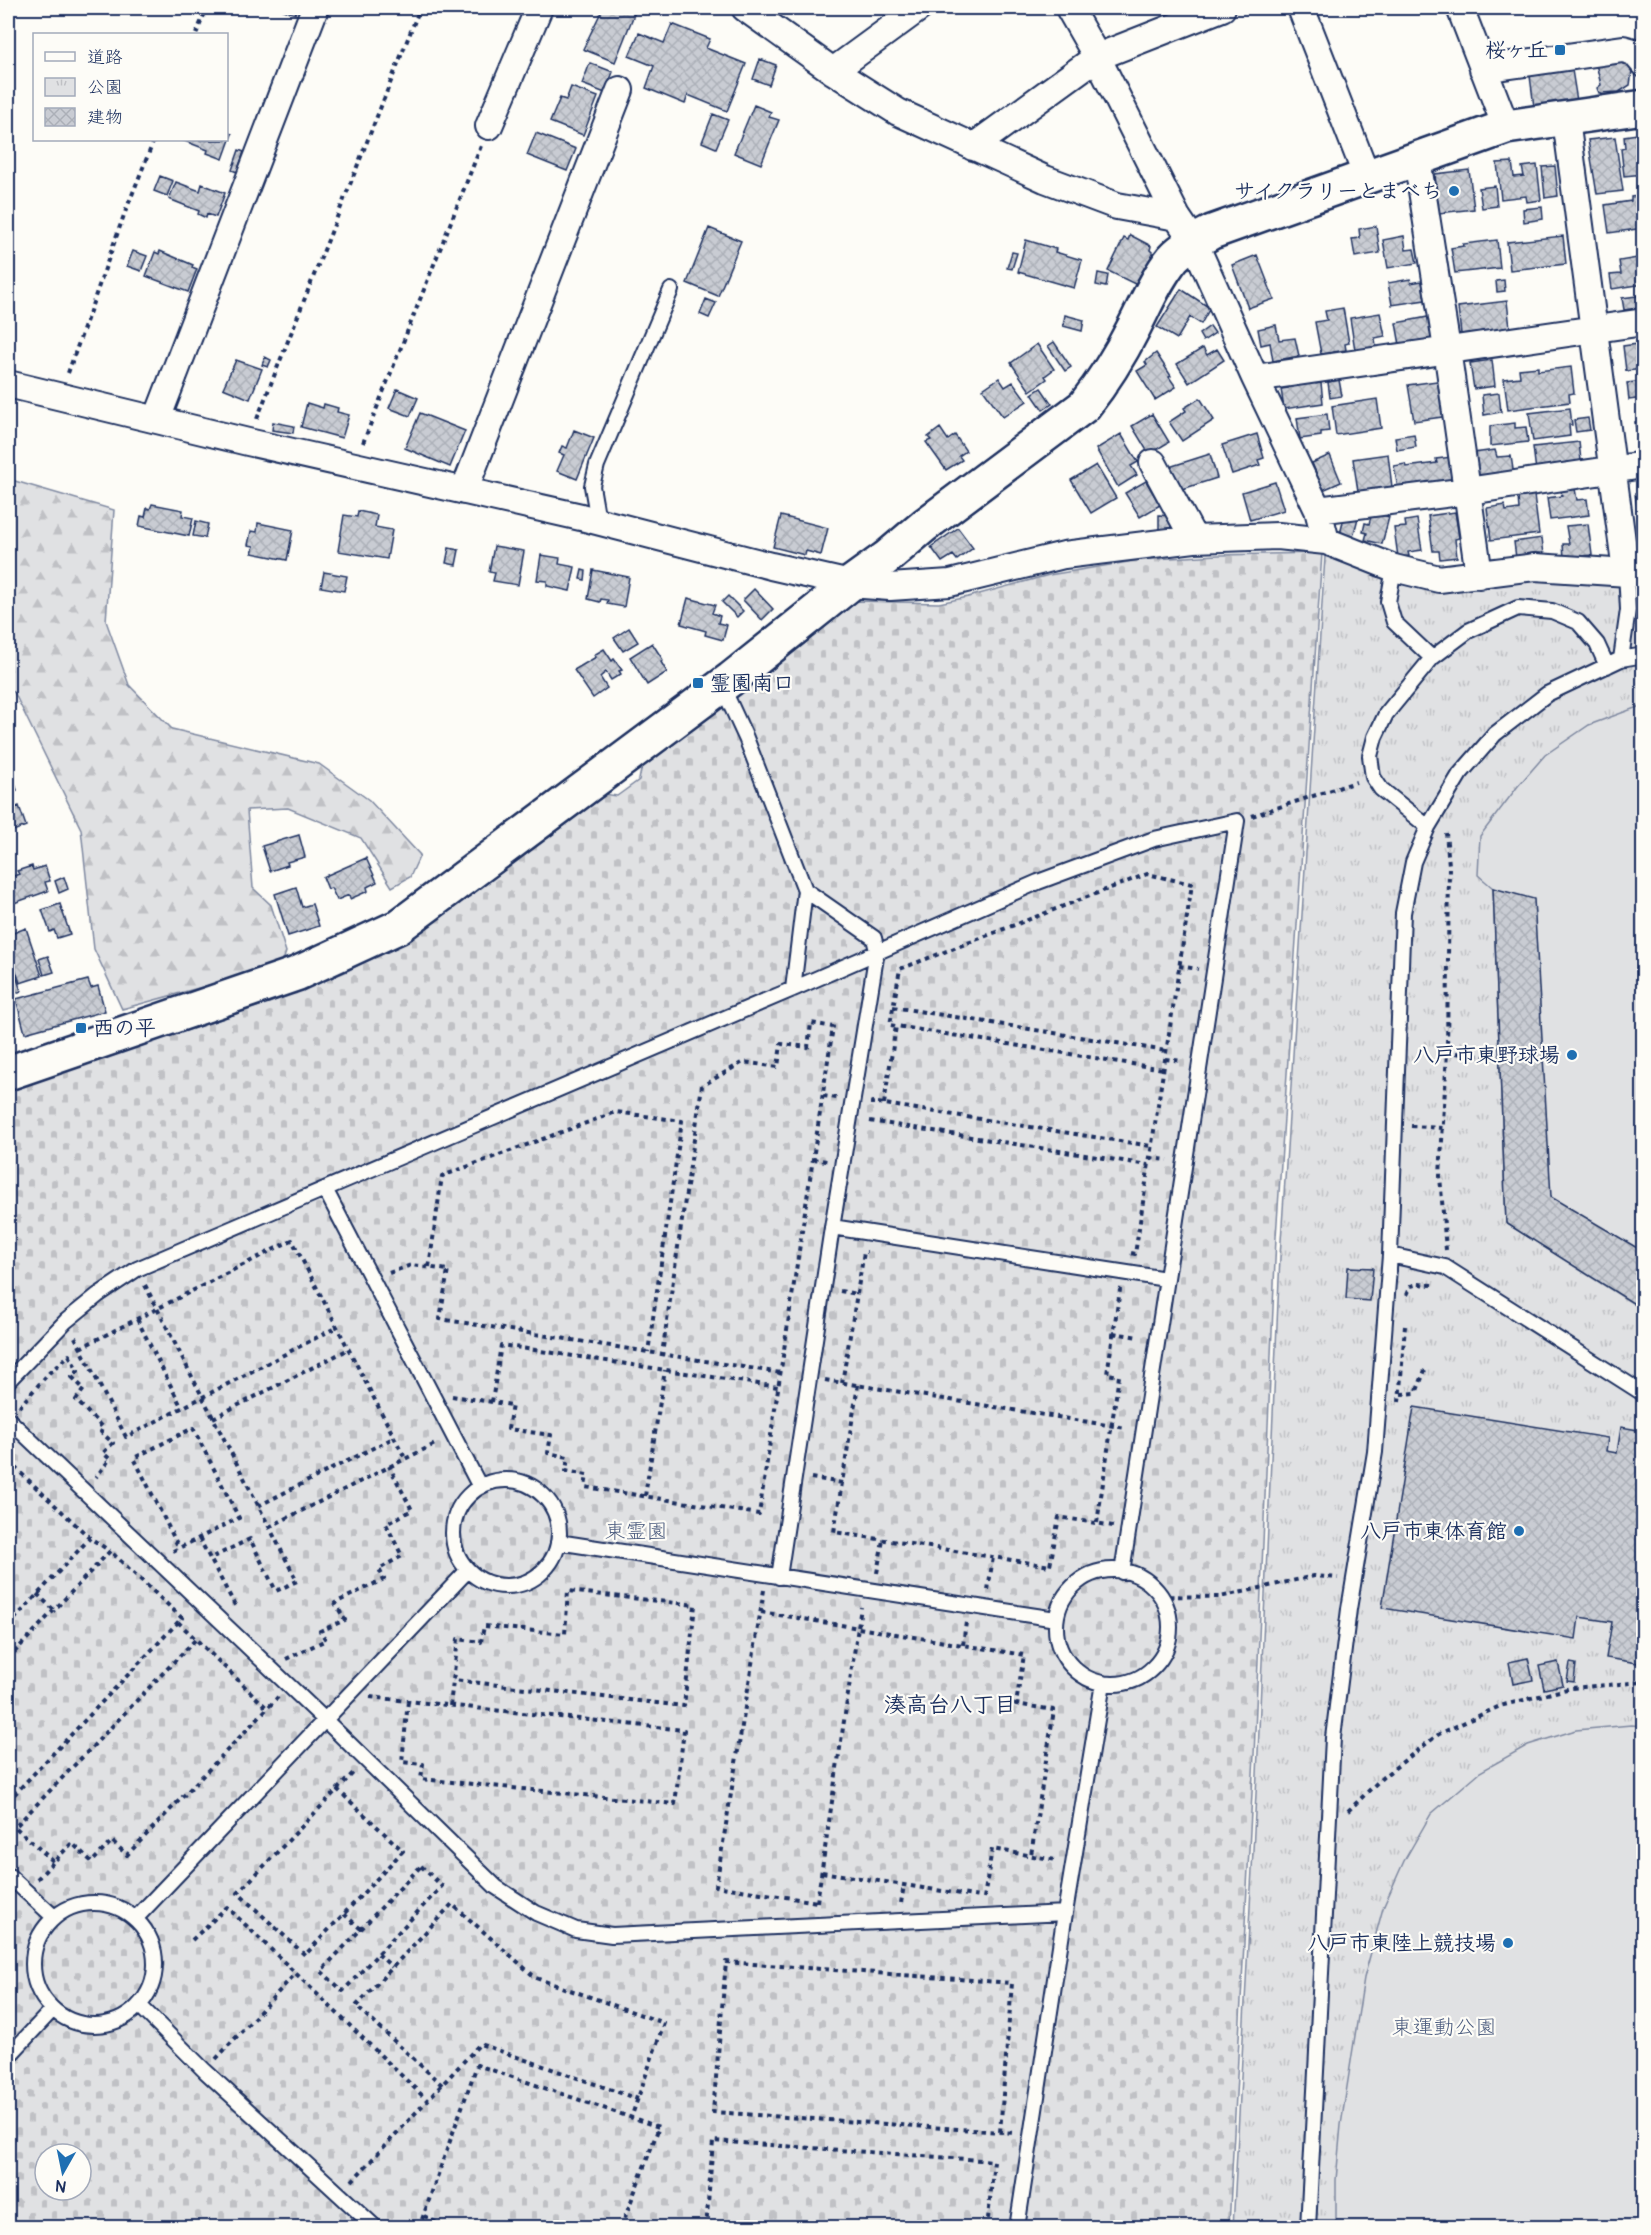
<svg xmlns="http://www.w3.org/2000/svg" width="1651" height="2235" viewBox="0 0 1651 2235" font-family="Pangolin,'Klee One',sans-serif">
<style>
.forest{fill:url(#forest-firs);stroke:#7e88a0;stroke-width:1.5}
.cemetery{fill:url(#cemetery-stones);stroke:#7e88a0;stroke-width:1.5;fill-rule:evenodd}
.park{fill:url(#park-tufts);stroke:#7e88a0;stroke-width:1.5}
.pitch{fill:#e0e1e3;stroke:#7e88a0;stroke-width:1.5}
.building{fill:url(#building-cross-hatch);stroke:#1b2f5e;stroke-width:1.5}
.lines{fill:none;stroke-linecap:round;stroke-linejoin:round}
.lane-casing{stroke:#1b2f5e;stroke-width:18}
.street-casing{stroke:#1b2f5e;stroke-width:30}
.secondary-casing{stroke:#1b2f5e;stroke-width:38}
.path{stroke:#1b2f5e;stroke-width:4;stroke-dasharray:4.5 4.5;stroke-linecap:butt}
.lane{stroke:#fdfcf7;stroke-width:14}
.street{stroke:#fdfcf7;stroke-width:26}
.secondary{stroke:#fdfcf7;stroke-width:33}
.poi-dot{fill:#1f6fb2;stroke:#fdfcf7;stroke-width:2}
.labels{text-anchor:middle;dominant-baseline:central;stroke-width:4.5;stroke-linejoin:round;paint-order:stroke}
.poi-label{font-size:21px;font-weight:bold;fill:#1b2f5e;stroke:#fdfcf7;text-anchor:end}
.park-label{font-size:21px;fill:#4c5c7f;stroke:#fdfcf7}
.neighbourhood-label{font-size:22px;font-weight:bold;fill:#1b2f5e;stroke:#fdfcf7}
</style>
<defs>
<pattern id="forest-firs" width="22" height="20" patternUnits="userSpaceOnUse" patternTransform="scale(1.5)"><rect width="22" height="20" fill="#e0e1e3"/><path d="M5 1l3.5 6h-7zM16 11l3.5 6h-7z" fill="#c0c1c5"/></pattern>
<pattern id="cemetery-stones" width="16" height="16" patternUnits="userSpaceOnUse" patternTransform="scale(1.5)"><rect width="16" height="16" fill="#e0e1e3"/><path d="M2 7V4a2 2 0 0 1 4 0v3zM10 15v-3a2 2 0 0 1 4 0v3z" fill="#c0c1c5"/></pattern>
<pattern id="park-tufts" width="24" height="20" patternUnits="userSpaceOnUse" patternTransform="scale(1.5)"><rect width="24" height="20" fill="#e0e1e3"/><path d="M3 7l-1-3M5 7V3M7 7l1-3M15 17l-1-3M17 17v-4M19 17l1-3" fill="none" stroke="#c0c1c5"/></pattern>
<pattern id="building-cross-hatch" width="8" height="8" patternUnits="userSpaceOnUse" patternTransform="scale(1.5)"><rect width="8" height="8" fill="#c9ccd3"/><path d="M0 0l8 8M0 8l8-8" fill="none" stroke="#acb0b8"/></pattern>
</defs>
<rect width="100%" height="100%" fill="#fdfcf7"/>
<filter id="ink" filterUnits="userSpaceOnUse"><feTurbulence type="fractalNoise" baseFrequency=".0167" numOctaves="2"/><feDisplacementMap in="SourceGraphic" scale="12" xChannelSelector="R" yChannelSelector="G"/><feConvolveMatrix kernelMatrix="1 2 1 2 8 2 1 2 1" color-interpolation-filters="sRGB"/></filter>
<g filter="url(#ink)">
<path class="forest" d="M8 479 114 510 106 621 129 685 172 729 319 764 369 800 420 855 410 877 392 887 361 838 288 808 247 810 253 888 271 905 286 952 283 961 213 984 122 1009 94 949 81 829 14 692 8 690Z"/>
<path class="cemetery" d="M1322 553 1276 1237 1254 1755 1229 2227H8V1090L269 1003 345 972 392 948 604 794 617 796 639 780 642 765 752 686 857 601 939 603 968 597 1049 575 1140 560 1217 555ZM45 2154H81V2190H45Z"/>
<path class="park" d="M1326 541 1394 568 1643 574V2227L1233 2228 1257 1775 1280 1257Z"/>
<path class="pitch" d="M1643 705V1310L1506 1223 1493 888 1478 875 1480 836 1518 786 1545 755 1589 725Z
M1631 1725 1644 1726 1643 2227H1336V2180L1341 2125 1364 1978 1383 1908 1404 1861 1431 1814 1480 1772 1528 1745 1576 1730Z"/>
<path class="building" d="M282 8H297L295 14 281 9Z
M603 8H625L635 12 615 62 583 49Z
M672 24 710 39 706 48 746 64 727 111 688 95 685 104 646 88 654 66 629 56 639 33 664 43Z
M760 59 776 65 769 85 753 79Z
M1623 59 1632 71 1630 85 1619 92 1599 93 1597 88 1601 85 1596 64Z
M590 63 613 72 605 93 582 84Z
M1572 70 1577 101 1534 107 1530 76Z
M571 87 598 97 583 135 550 122 560 98 566 100Z
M754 105 771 112 769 117 779 120 761 164 734 153Z
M713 114 728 120 716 148 702 142Z
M226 132 232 134 223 159 207 153 208 150 182 140H226Z
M536 133 576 149 567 171 527 155Z
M1644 133V174L1624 176 1621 149 1625 148 1624 136Z
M1615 137 1623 191 1597 194 1588 140Z
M239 150 244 152 237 172 232 170Z
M1512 162 1514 177 1524 176 1522 167 1537 165 1541 200 1527 202 1526 196 1501 199 1497 163Z
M1555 166 1558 196 1545 198 1542 167Z
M1469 170 1474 209 1439 213 1435 174Z
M160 176 173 181 167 196 154 191Z
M176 182 200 191 202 184 225 193 216 217 207 214 206 218 198 214 199 211 169 199Z
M1495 186 1497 206 1482 208 1479 188Z
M1644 195V228L1609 233 1605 205 1631 201V197Z
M1542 207 1543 219 1524 222 1523 209Z
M1376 226 1380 253 1355 257 1352 239 1360 238 1359 229Z
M709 228 741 241 718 296 687 283Z
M1130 235 1151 246 1150 250 1153 253 1137 285 1108 271 1124 238 1128 240Z
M1404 236 1406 250 1414 249 1417 263 1388 268 1383 240Z
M1563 236 1566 264 1510 270 1507 242Z
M1026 240 1056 249 1055 252 1082 260 1074 288 1018 272Z
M1497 240 1500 268 1455 273 1451 248 1464 246 1463 244Z
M133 251 147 256 141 271 127 266Z
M160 251 193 265 192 267 197 269 188 292 146 276 155 252 159 254Z
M1012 252 1017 253 1012 269 1007 268Z
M1257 255 1274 299 1248 308 1232 265Z
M1644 257V284L1612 289 1610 275 1621 274 1619 261Z
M1098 273 1108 275 1106 287 1096 285Z
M1410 279 1411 283 1422 281 1425 300 1392 305 1388 283Z
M1504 280 1505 291 1497 292 1496 281Z
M1181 289 1210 308 1201 324 1190 317 1177 339 1157 327Z
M1644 295V312L1637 313 1636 308 1624 310 1622 298Z
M706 299 716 303 709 318 700 314Z
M1507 301 1510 328 1461 334 1458 307Z
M1343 308 1349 343 1345 344 1346 350 1321 354 1315 322 1327 320 1325 311Z
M1380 313 1385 336 1375 338 1376 347 1355 350 1350 318Z
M1065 315 1084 320 1082 331 1063 326Z
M1428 317 1432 339 1400 345 1396 323Z
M1276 325 1279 340 1295 338 1299 356 1273 361 1270 343 1261 345 1258 329Z
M1210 326 1215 333 1203 341 1199 334Z
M1054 342 1071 367 1065 371 1048 346Z
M1644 343V369L1626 371 1623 346Z
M1037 344 1054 369 1045 376 1047 379 1030 391 1011 363Z
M1203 348 1207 355 1217 349 1224 360 1189 383 1177 364Z
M1156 353 1171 376 1169 377 1176 387 1155 400 1137 371 1147 365 1145 362Z
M265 357 271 360 268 367 262 365Z
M236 360 262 369 250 399 223 388Z
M1492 360 1495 386 1474 389 1470 363Z
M1538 367V371L1571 367 1574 393 1569 394 1570 402 1508 410 1504 379 1520 377 1519 369Z
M999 378 1005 387 1013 382 1027 401 1003 417 983 389Z
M1339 380 1342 396 1330 398 1328 382Z
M1444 380 1449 416 1414 421 1408 385Z
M1315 381 1316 384 1321 383 1323 403 1284 409 1281 389 1288 388V385Z
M1644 381V398L1629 400 1627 383Z
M1041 388 1052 404 1043 410 1032 394Z
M397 389 418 398 410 416 389 408Z
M1499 393 1501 412 1484 415 1482 395Z
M1200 398 1214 420 1182 441 1169 422 1186 411 1184 408Z
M1377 399 1381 428 1336 435 1332 406Z
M307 403 323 408 324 404 338 408 337 412 349 415 342 438 301 427Z
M1570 408 1572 425H1569L1570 436 1533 441 1529 413Z
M420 413 465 431 450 467 405 448Z
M1152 414 1169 442 1149 454 1132 426Z
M1327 414 1329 431 1321 432V436L1300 439 1297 418Z
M1588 418 1590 430 1576 432 1574 420Z
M1644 421V452L1639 453 1635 422Z
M273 422 294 426 293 433 272 430Z
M1515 423V428L1526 427 1528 442 1490 446V426Z
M940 428 948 440 955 435 966 451 959 456 962 460 946 470 926 442 931 440 928 437Z
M574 430 594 438 577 479 557 471 564 455 559 453 562 446 567 448Z
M1121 434 1138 462 1131 466 1137 475 1118 487 1096 449Z
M1257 434 1264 458 1258 460 1260 465 1232 474 1222 445Z
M1414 434 1416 447 1397 450 1395 437Z
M1579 442 1581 461 1574 462V466L1536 471 1533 447Z
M1495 450 1497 457 1511 456 1514 476 1478 480 1474 453Z
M1210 454 1217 478 1176 491 1166 468Z
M1388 454 1392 487 1358 491 1353 459Z
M1330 455 1341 482 1323 490 1312 463Z
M1452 457 1455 481 1398 489 1394 466 1405 464 1406 467 1437 463 1436 459Z
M1096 465 1116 498 1091 513 1071 480Z
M1146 481 1160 505 1140 517 1125 493Z
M1275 482 1284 510 1250 520 1242 492Z
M1575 489 1577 500 1587 499 1589 515 1550 520 1547 498 1562 496 1561 491Z
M1644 492V522L1639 523 1635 493Z
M1534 495 1539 534 1491 540 1487 508 1505 505 1506 511 1519 509 1518 497Z
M152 504 183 510 182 516 193 518 189 536 139 526 141 516 145 517 147 508 150 509Z
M358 511 377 515 375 527 392 530 387 559 338 551 344 515 357 517Z
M1372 512 1389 517 1382 544 1365 540 1367 533 1363 532 1365 523 1369 524Z
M1455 512 1459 538 1455 539 1457 557 1440 559 1439 551H1433L1428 516Z
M1345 514 1358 518 1353 537 1340 534Z
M1159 515 1171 516V531L1159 530Z
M781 516 828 528 821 555 806 551 805 555 773 547Z
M1417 519 1422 550 1408 552 1409 556 1398 557 1394 528 1406 527 1405 521Z
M196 521 208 524 205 538 193 536Z
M258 523 293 530 287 560 252 553 254 546 248 545 251 531 257 532Z
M1588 524 1592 555 1564 558 1563 544H1569L1566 526Z
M958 528 973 548 957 560 953 555 942 562 931 547Z
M1542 538 1544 555 1516 558 1514 542Z
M494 546 524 551 518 585 493 581 495 573 489 572Z
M449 548 459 550 456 565 446 563Z
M541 555 560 558 559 564 575 567 570 591 547 586V581L537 580Z
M582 570 586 571 585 580 580 579Z
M593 570 629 577 624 607 607 604 608 600 601 599 600 602 588 599Z
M324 572 347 576 344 591 321 587Z
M754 589 773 609 762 620 743 600Z
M728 596 743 611 737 617 722 602Z
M688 598 715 605 712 613 720 616 718 623 727 625 723 640 705 635 706 631 681 624Z
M629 628 638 642 623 651 614 638Z
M652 643 663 660 661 662 667 672 647 685 630 657Z
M604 649 612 661 614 659 622 670 619 671 621 674 611 680 606 672 600 677 607 688 593 698 574 670 596 657 594 655Z
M13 778 17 790 8 794V780Z
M19 806 26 826 8 833V810Z
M299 835 305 857 287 862 288 865 270 871 262 846Z
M366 858 377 882 367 887 368 891 350 899 349 895 337 900 331 888 328 889 323 877Z
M32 866 33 870 45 866 50 881 45 882 48 891 11 904 8 893V878L19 874 17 871Z
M64 877 68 889 59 893 55 881Z
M296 887 302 907 312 904 319 926 288 936 275 894Z
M1493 888 1534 899 1551 1197 1644 1252V1310L1506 1223Z
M60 904 70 934 57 938 54 930 50 932 42 910Z
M26 928 42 976 20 983 8 946V935Z
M8 952 21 991 11 995 8 986Z
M48 956 54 972 44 975 39 959Z
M88 980 91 988 98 986 105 1011 25 1033 16 999Z
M8 1028 12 1041 8 1042Z
M1348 1267 1373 1268 1370 1301 1346 1299Z
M1414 1407 1608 1438 1606 1451 1617 1453 1621 1427 1644 1431V1664L1606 1658 1612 1622 1579 1617 1576 1639 1382 1608Z
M1528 1658 1533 1680 1513 1684 1509 1662Z
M1558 1662 1563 1685 1544 1689 1539 1666Z
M1570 1663 1576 1664 1574 1682 1567 1681Z"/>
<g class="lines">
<defs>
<path id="lane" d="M598 521 592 486 597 465 671 290
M1394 568 1388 602 1394 622 1432 658
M1621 659 1628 610 1626 571
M722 686 746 738 805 890 874 938 877 951 831 1234 779 1577
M1428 827 1381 789 1373 777 1370 756 1375 737 1386 714 1432 658 1468 631 1518 608 1552 611 1578 622 1597 644 1607 666
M793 989 805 890
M325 1189 480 1487
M832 1227 1166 1279
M1390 1255 1445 1267 1644 1394
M8 1381 66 1321 98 1295 137 1269 793 989 1038 882 1154 839 1237 821 1122 1572
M8 1419 325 1720 496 1887 536 1913 576 1930 612 1935 1065 1913
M453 1533a53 53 0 1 1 106 0a53 53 0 1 1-106 0Z
M558 1542 1056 1619
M1056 1627a57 57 0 1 1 114 0a57 57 0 1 1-114 0Z
M8 1875 54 1917
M33 1964a61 61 0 1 1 122 0a61 61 0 1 1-122 0Z
M135 1919 468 1570
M139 2005 205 2071 376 2228
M8 2057 53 2009
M1017 2228 1065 1913 1103 1683
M1308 2228 1333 1738 1349 1609 1375 1452 1390 1255 1403 913 1413 862 1428 827 1460 774 1495 734 1547 694 1621 659 1644 655"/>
<path id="street" d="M745 8 833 71 898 112 1045 179 1117 206 1177 217
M1069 8 1097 57 1177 217 1194 242 1255 378 1318 510 1326 541
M1301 8 1367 177
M1460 8 1506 127
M1483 69 1623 49 1634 52 1644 64
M833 71 919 8
M1566 120 1626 571
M489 126 539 8
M973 147 1097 57 1222 8
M1417 159 1447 349 1479 575
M1255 378 1644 322
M8 384 248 442 581 517 771 566 850 584 890 587 950 583 1064 555 1194 539 1278 536 1326 541 1394 568 1439 579 1535 567 1644 574
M157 419 315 8
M1153 463 1194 539
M464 491 620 90
M1318 510 1468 491 1644 465"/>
<path id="secondary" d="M8 1073 296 974 398 927 731 679 850 584 886 558 925 525 1084 406C1103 382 1120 355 1134 327 1146 304 1156 279 1173 258 1183 247 1199 239 1212 232L1506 127 1644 107"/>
</defs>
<use href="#lane" class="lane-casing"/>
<use href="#street" class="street-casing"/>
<use href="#secondary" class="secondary-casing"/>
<path class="path" d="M196 34 207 8
M68 373 124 215 154 140
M257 419 420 8
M363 443 481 146
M1252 816 1356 782
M1179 966 1198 969
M893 1007 1166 1051
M1447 1052 1496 1058
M1165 1059 1182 1061
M823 1096 837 1098
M884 1104 896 1026
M872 1105V1102L1151 1146
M870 1121 1148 1165
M1411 1126 1443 1128
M1150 1158 1168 1160
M813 1159 827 1161
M1446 1250 1440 1176 1447 1052 1449 865 1446 833
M1131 1253 1135 1254 1192 884 1147 874 900 969 890 1025 1163 1069
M429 1267 442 1176 616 1112 682 1121 648 1352
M389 1273 411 1265 448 1270 440 1319 781 1373
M145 1285 297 1581 276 1591 250 1539 211 1558
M840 1291 857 1294
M1407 1295 1411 1286 1418 1284 1432 1285
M137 1319 182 1408
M1113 1333 1139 1337
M75 1337 126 1437 337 1327
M80 1348 292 1240 405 1458
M825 1380 1126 1428
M842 1383 864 1252H867
M858 1385 834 1532 1050 1566 1059 1517 1113 1526
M1401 1394 1416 1393 1425 1370
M452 1396 512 1405 508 1429 551 1435 548 1453 568 1457 566 1471 587 1475 585 1487 759 1514 833 1027 811 1023 808 1047 781 1044 778 1067 743 1062 702 1086 662 1354
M492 1402 501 1345 778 1387
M1399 1402 1405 1326
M19 1407 49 1373 69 1355 78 1371 72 1377 84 1389 76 1400 103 1428 101 1432 113 1443 103 1453 110 1459 96 1477
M213 1418 349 1349
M8 1461 90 1538 110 1551
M811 1478 843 1483
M645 1496 665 1370
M258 1506 395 1437
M1097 1523 1119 1376 1107 1374 1120 1290 1118 1289
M269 1527 437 1443
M199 1538 237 1609
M173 1551 239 1518 193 1428 134 1458 179 1548
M877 1573 883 1540
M764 1590 716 1886 817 1902
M988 1590 993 1557
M37 1594 54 1610
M1160 1596 1220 1597 1314 1576 1338 1578
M761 1612 1024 1655 1016 1704 1054 1710 1031 1855
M178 1622 268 1709
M8 1626 90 1538
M963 1645 966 1622
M8 1659 110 1551 182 1618 8 1801
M286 1659 326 1640 320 1631 345 1620 335 1603 384 1579 379 1569 402 1556 386 1524 412 1510 389 1466
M370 1697 684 1730 675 1804 421 1779 423 1764 402 1762 408 1701
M450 1706 458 1639 481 1642 484 1626 565 1634 568 1591 695 1605 684 1706 453 1680
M337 1789 403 1851 305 1955 238 1893 355 1771
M1348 1811 1383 1777 1439 1734 1500 1706 1571 1688 1644 1682
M53 1861 15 1827 195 1640
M421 1866 442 1886 343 1991 321 1971Z
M822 1872 980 1897
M37 1879 72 1843 92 1862 112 1841 127 1855 278 1697
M984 1898 992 1849 1056 1860
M817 1902 861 1607
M901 1903 904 1885
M344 1914 361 1929
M192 1940 227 1907 427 2100
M378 1954 392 1967
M216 2059 295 1974
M442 2085 356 2006 452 1904 536 1978 664 2023 631 2118
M1000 2132 1012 1983 726 1962 713 2112 1016 2133
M352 2181 480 2044 638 2099
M424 2216 447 2228
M419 2228 477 2065 659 2127 621 2228
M706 2228 713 2141 994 2161 987 2228"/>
<use href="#lane" class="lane"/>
<use href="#street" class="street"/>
<use href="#secondary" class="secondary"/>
</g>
</g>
<g class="poi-dot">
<rect x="1554" y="44" width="12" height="12" rx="3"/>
<circle cx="1454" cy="191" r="6"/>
<rect x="692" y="677" width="12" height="12" rx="3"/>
<rect x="75" y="1022" width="12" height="12" rx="3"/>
<circle cx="1572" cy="1055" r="6"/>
<circle cx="1519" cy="1531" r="6"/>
<circle cx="1508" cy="1943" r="6"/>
</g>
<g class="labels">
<g class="poi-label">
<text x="1548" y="50">桜ヶ丘</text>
<text x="1442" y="191">サイクラリーとまべち</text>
<text x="710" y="683" text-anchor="start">霊園南口</text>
<text x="93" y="1028" text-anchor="start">西の平</text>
<text x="1560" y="1055">八戸市東野球場</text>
<text x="1507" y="1531">八戸市東体育館</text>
<text x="1496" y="1943">八戸市東陸上競技場</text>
</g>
<g class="park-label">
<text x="636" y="1531">東霊園</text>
<text x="1444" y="2027">東運動公園</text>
</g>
<g class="neighbourhood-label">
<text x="950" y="1705">湊高台八丁目</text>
</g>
</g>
<rect width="1651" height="2235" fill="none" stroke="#fdfcf7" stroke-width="30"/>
<rect x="15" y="15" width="1621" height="2205" fill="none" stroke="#1b2f5e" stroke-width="2" filter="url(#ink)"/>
<rect x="33" y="33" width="195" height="108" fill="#fdfcf7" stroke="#a3aaba" stroke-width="1.5"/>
<rect x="45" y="52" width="30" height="9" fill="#fdfcf7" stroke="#a3aaba" stroke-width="1.5"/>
<text x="87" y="63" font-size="18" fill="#1b2f5e">道路</text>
<rect x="45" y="78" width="30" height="18" fill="url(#park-tufts)" stroke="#a3aaba" stroke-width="1.5"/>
<text x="87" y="93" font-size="18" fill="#1b2f5e">公園</text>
<rect x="45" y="108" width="30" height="18" fill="url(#building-cross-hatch)" stroke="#a3aaba" stroke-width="1.5"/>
<text x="87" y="123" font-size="18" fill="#1b2f5e">建物</text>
<g transform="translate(63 2172) rotate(189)"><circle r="28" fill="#fdfcf7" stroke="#a3aaba" stroke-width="1.5"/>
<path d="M0-4.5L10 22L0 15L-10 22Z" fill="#1f6fb2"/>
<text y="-9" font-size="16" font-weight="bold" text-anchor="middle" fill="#1b2f5e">N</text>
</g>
</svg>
